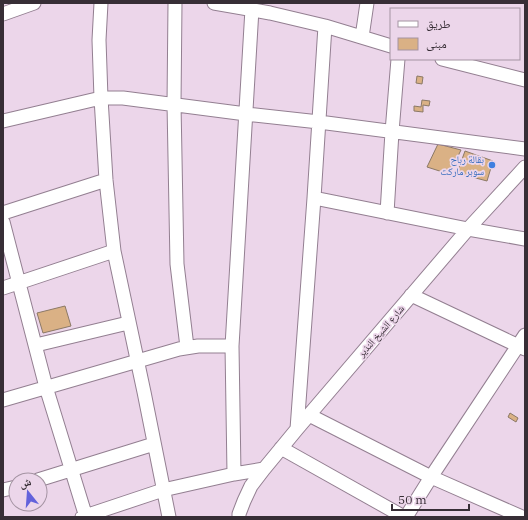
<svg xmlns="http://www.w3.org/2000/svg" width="528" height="520" viewBox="0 0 528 520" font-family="'IBM Plex Serif','Noto Naskh Arabic',serif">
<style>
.building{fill:#dab185;stroke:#8b7966}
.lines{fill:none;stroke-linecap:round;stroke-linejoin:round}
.minor-casing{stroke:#937f91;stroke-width:15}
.minor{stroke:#fff;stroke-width:13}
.shop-dot{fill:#3f7fe0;stroke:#ecd6ea;stroke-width:1.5}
.labels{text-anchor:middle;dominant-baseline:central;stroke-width:3.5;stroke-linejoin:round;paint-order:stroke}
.shop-label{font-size:10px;fill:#366cbe;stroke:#ecd6ea;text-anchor:end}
.street-label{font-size:10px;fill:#372e36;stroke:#ecd6ea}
</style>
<rect width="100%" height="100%" fill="#ecd6ea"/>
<path class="building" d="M417 76 423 77 422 84 416 83Z
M422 100 430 101 429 106 423 105V112L414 111V106L421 107Z
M438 144 461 150 449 174 427 167Z
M465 151 493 161 487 181 457 173Z
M65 306 71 326 43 333 37 313Z
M510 413 518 418 516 422 508 417Z"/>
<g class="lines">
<defs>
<path id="minor" d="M101 3 99 40 101 98 106 180 114 251 144 392 169 517
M175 3 174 104 177 264 187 347
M214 3 270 13 325 26 391 46
M3 14 34 3
M362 37 367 3
M442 59 525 80
M3 121 101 98H123L246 114 319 122 525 149
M314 198 468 229 525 239
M3 213 106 180
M387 213 392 132 398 59
M3 222 46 387 86 517
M3 288 114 251
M411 295 525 349
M36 345 128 323
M3 400 179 349 198 346H232
M309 415 431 477 522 517
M297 429 314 198 325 26
M281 448 404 517
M234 474 232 346 252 9
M38 480 154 444
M3 490 16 487
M82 517 163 490 234 474 264 469
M239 517V514L244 501 251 486 264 469 297 429 468 229 525 167
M406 517 431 477 525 335"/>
</defs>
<use href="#minor" class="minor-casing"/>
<use href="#minor" class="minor"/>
</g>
<circle class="shop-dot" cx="492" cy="165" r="4"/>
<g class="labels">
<g class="shop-label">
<text x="484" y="159">بقالة رباح<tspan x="484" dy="12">سوبر ماركت</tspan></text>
</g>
<g class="street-label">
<text transform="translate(381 331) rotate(-49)">شارع الشيخ النذير</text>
</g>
</g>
<rect width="528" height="520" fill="none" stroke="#372e36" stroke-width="8"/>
<rect x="390" y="8" width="130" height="52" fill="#ecd6ea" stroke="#a493a2"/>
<rect x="398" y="21" width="20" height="6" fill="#ffffff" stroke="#a493a2"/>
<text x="426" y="28" font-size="12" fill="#372e36">طريق</text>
<rect x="398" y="38" width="20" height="12" fill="#dab185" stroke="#a493a2"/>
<text x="426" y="48" font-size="12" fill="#372e36">مبنى</text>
<g transform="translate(28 492) rotate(343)"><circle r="19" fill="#ecd6ea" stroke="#a493a2"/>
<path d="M0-3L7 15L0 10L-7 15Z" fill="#6362db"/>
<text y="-6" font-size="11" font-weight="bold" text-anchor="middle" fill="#372e36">ش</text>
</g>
<path d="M392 504v6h77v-6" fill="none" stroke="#372e36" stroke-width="2"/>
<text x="398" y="504" font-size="12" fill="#372e36" stroke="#ecd6ea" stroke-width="3" paint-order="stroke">50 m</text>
</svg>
